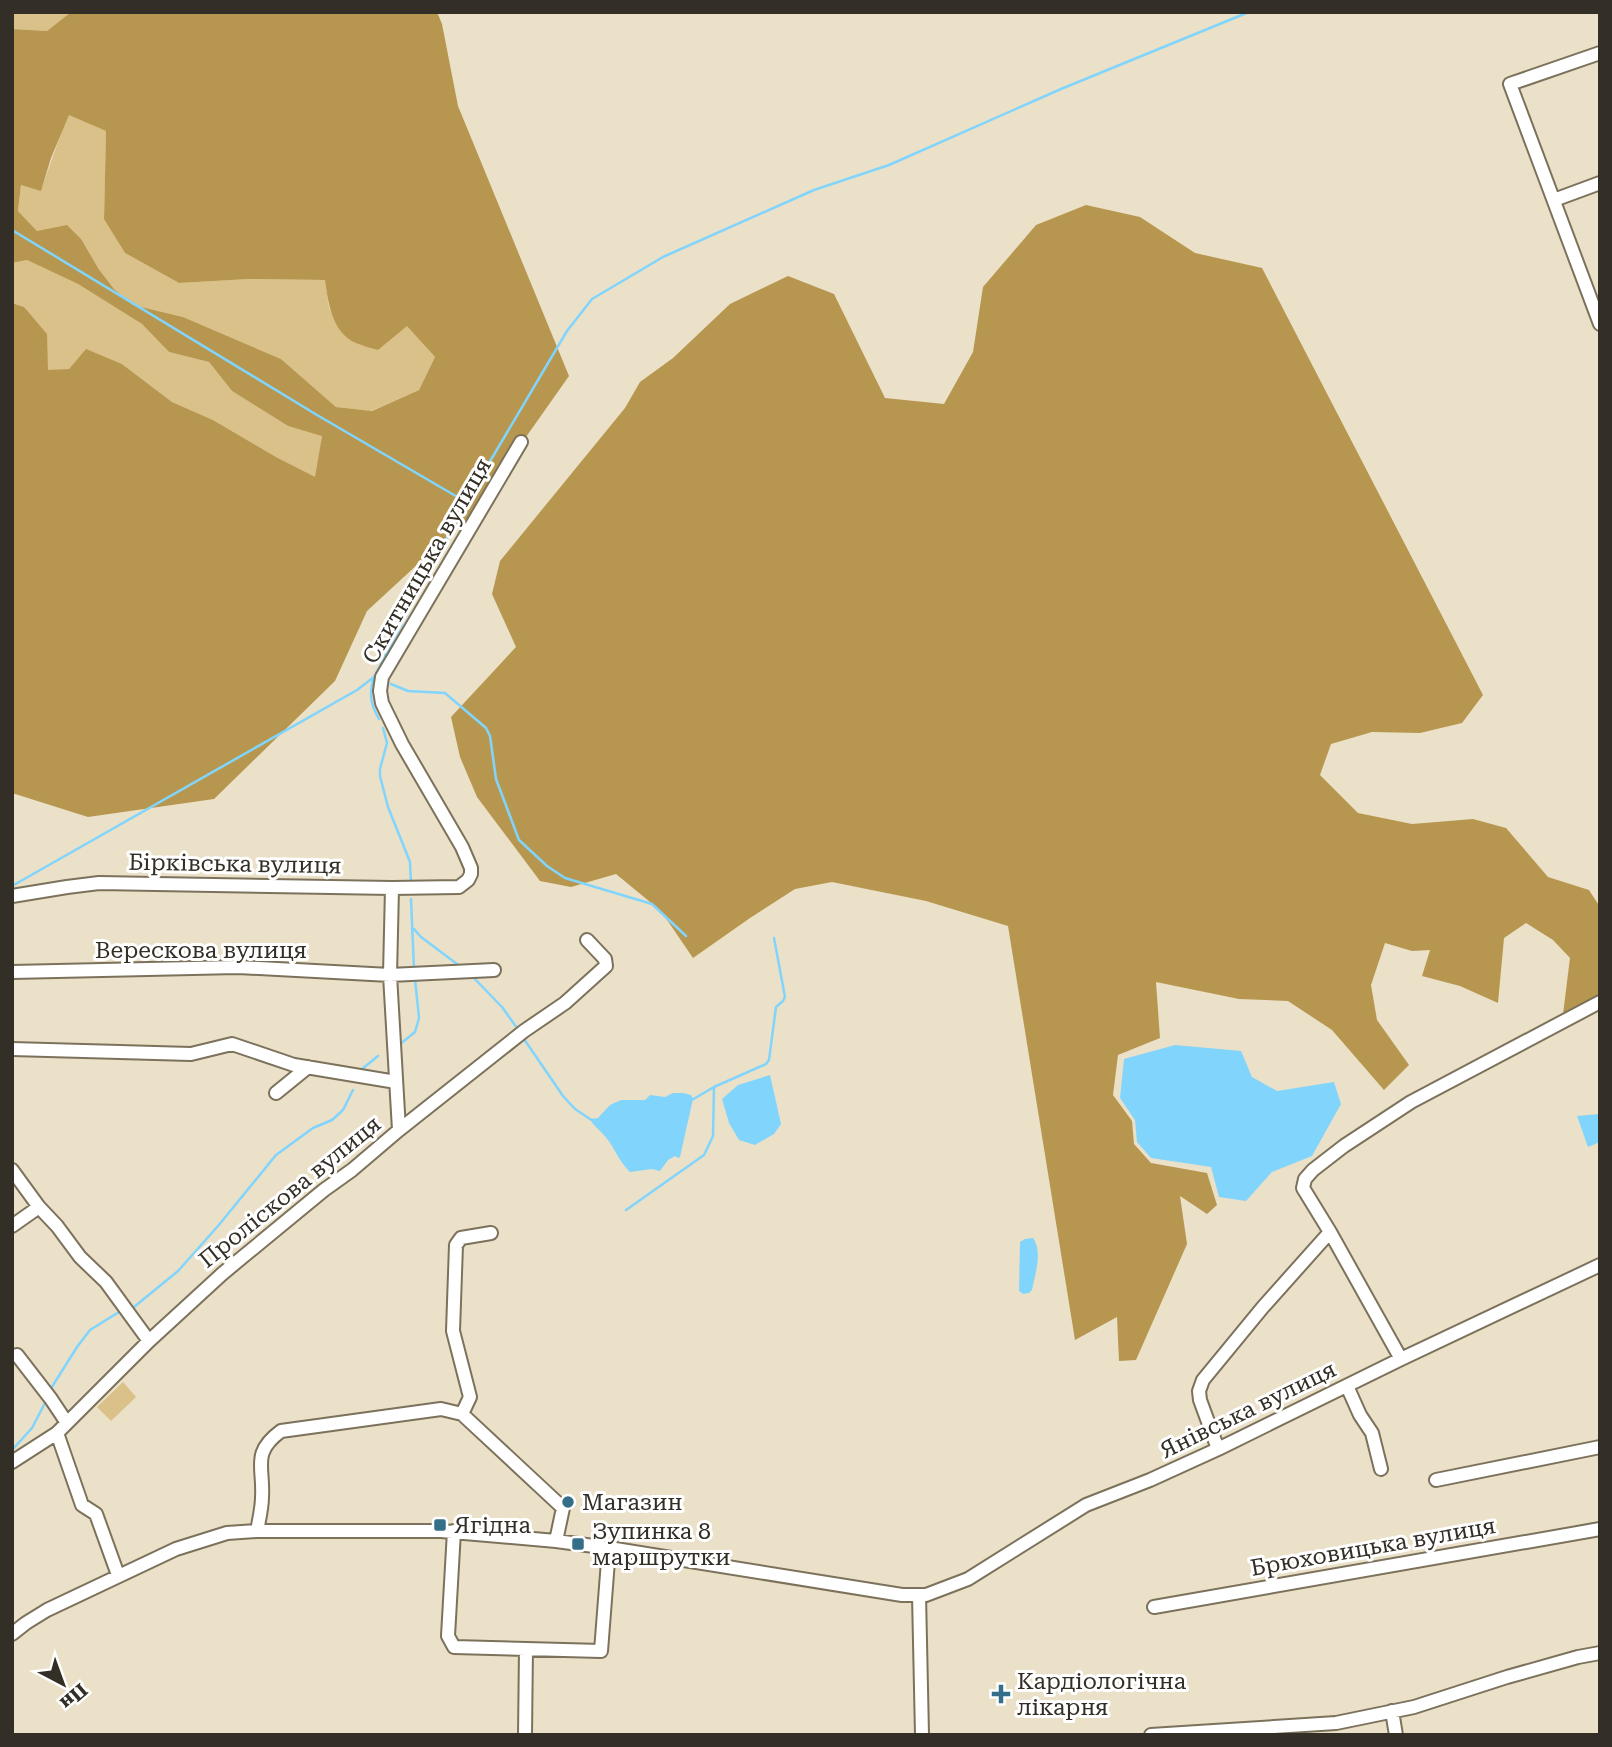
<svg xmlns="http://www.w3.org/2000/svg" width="1612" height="1747" viewBox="0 0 1612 1747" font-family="'Roboto Serif',serif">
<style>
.green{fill:#dac189}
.forest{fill:#b7974f;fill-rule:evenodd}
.water{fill:#81d5fd}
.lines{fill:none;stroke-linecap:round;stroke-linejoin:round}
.stream{stroke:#81d5fd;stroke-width:2.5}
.minor-casing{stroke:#7c725c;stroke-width:16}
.minor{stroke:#fff;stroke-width:12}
.poi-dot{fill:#356e88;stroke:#fff;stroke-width:2.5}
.labels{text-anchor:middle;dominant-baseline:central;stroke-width:6;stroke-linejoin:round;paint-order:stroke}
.street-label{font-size:23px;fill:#332f26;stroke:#fff}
.poi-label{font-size:23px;fill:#332f26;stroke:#fff;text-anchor:start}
</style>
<rect width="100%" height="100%" fill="#ebe0c8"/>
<path class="green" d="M12 12H71L47 31 12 29Z
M68 114 106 131 104 218 125 253 179 283 249 279 325 280 329 307 338 327 378 350 407 325 435 357 419 390 371 411 336 407 281 359 183 317 133 305 114 289 98 268 37 231 18 211 21 185 41 190Z
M27 260 78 284 142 324 169 352 209 362 232 391 288 426 322 435 316 478 276 457 213 420 172 402 122 364 86 350 69 369 48 371 24 307 12 303V263Z
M123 1382 136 1397 111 1421 97 1407Z"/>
<path class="forest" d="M71 12H437L442 24 458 106 569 376 471 515 367 611 335 681 214 799 88 817 12 793V303L24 307 47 334 48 370 69 369 86 349 122 364 172 402 213 420 276 457 315 477 322 436 288 426 232 391 209 362 169 352 142 324 78 284 27 260 12 263V29L47 31ZM69 115 106 131 104 219 125 253 179 283 249 279 325 280C328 302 332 333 356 343 363 346 371 348 378 350L407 326 435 357 419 390 372 411 336 407 281 359 183 317 133 305 114 289 98 268 81 239 67 225 37 231 18 211 21 185 41 191 51 158Z
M1086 205 1140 217 1195 253 1262 268 1483 695 1462 723 1420 733 1372 732 1331 744 1320 775 1358 813 1412 824 1473 819 1506 828 1548 877 1589 890 1600 907V1004L1562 1022 1570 958 1553 940 1526 923 1504 938 1498 1003 1460 986 1422 976 1430 950 1412 951 1385 943 1371 985 1377 1020 1409 1065 1384 1090 1332 1030 1288 1001 1239 999 1156 982 1160 1038 1118 1055 1113 1095 1132 1121 1134 1144 1151 1163 1207 1173 1217 1205 1207 1214 1180 1196 1187 1244 1136 1360 1119 1361 1117 1317 1075 1340 1008 926 926 901 832 882 795 889 750 918 693 958 661 911 616 874 571 887 540 881 477 797 460 757 451 717 516 647 492 594 500 561 625 408 640 382 673 358 730 304 788 276 834 294 885 398 944 404 973 352 983 287 1036 225Z"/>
<path class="water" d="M1175 1045 1241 1051 1252 1077 1277 1091 1334 1082 1341 1104 1312 1156 1272 1172 1246 1201 1219 1197 1211 1167 1151 1158 1137 1142 1135 1120 1120 1098 1124 1059Z
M770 1075 781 1124 774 1134 755 1145 739 1140 729 1123 722 1099 738 1085Z
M673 1093H683L691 1095 693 1099 680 1157 678 1158 675 1156 668 1160 660 1171 652 1169 630 1172C618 1161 613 1143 601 1132 596 1127 594 1126 590 1119L598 1118 610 1105 621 1100H645L650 1095 665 1097Z
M1599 1114 1600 1142 1588 1147 1577 1116Z
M1033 1238C1043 1252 1035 1274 1032 1290L1029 1293 1023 1294 1019 1291 1020 1242 1025 1239Z"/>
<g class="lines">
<path class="stream" d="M12 230 317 415 466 502
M373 679C369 695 371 705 379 719
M391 684 408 691 445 693 486 728 490 736 496 779 519 840 547 866 565 878 652 904 686 936
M383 728 387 743 380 769V776L388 807 410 862 411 884
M12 886 357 690 374 677 466 502 567 331 592 299 663 257 814 190 889 165 1061 89 1249 12
M411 899 414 969
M414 929 421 937 461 967
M471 975 502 1007 517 1028
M524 1039 563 1096 575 1109 593 1121
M399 1045 415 1032 419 1018 415 979
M362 1069 378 1056
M690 1101 714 1087 766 1064 769 1060 776 1007 783 1001 785 997 774 938
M626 1210 704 1155 713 1136 714 1087
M134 1307 178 1271 218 1226 276 1155 313 1128 332 1120 343 1110 353 1090
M50 1390 77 1347 90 1330 119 1312
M12 1450 32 1428 46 1401"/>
<defs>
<path id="minor" d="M1600 53 1510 84 1600 324
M1554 200 1600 183
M392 888 390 975 399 1130
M12 896 67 887 99 883 392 888 459 887 468 880 471 874V868L462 847 402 744 382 703 380 691 382 677 521 442
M12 972 238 967 390 975 494 970
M12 1049 191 1054 232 1044 294 1065 396 1082
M276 1093 308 1067
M12 1170 39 1207 57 1226 80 1257 106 1282 149 1341
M12 1226 39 1207
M491 1233 461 1238 456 1245 453 1331 470 1397 462 1414 563 1508 556 1541
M17 1355 51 1399 67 1423
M1401 1359 1330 1232 1303 1188 1305 1179 1313 1170 1344 1146 1411 1102 1600 1002
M1347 1386 1360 1415 1372 1433 1381 1469
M57 1433 82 1505 96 1514 118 1575
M1218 1449 1200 1400 1199 1391 1203 1380 1263 1307 1330 1232
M12 1462 57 1433 149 1341 222 1274 324 1190 352 1170 399 1130 524 1031 565 1003 606 966 605 959 587 940
M1436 1480 1600 1447
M257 1531C259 1520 262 1508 262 1497 264 1467 251 1453 281 1431L441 1409 462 1414
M454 1531 448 1636 454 1647 601 1651 609 1548
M919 1595 922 1735
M1154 1607 1600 1529
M12 1634 26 1623 47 1610 176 1549 227 1533 257 1531H441L556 1541 609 1548 902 1595H926L968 1579 1086 1505 1150 1480 1218 1449 1401 1359 1600 1265
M1392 1711 1396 1735
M525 1735 526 1649
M1151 1735 1336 1723 1414 1707 1507 1677 1578 1657 1600 1653"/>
</defs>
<use href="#minor" class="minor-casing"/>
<use href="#minor" class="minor"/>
</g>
<g class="poi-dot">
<circle cx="568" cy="1502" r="7"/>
<rect x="433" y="1518" width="14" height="14" rx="3.5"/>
<rect x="571" y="1537" width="14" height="14" rx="3.5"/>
<path d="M997.5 1683.5h7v7h7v7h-7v7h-7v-7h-7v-7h7z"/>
</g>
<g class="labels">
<g class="street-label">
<text transform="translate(427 561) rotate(-60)">Скитницька вулиця</text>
<text transform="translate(235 864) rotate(1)">Бірківська вулиця</text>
<text x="201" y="950">Верескова вулиця</text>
<text transform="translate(290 1192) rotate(-39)">Проліскова вулиця</text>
<text transform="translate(1248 1410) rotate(-26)">Янівська вулиця</text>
<text transform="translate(1373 1547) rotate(-10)">Брюховицька вулиця</text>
</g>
<g class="poi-label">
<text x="582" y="1502">Магазин</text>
<text x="454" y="1525">Ягідна</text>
<text x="592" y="1531">Зупинка 8<tspan x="592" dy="26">маршрутки</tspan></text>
<text x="1017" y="1681">Кардіологічна<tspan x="1017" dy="26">лікарня</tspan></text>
</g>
</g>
<rect width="1612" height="1747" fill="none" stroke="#332f26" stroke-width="28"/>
<g transform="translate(63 1684) rotate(139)" stroke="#ffffff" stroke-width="5" paint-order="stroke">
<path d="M0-5L12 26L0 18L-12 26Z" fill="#332f26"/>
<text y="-10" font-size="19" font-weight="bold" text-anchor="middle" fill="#332f26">Пн</text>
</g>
</svg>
